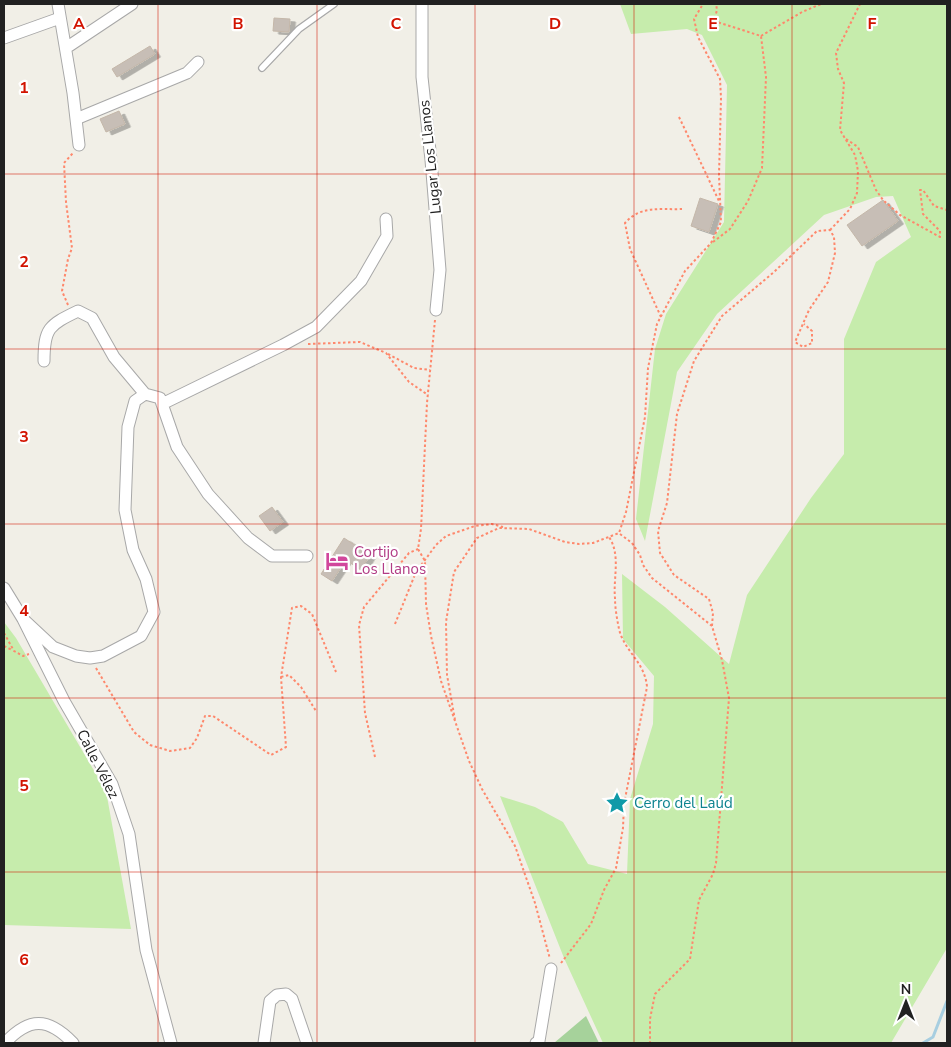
<svg xmlns="http://www.w3.org/2000/svg" width="951" height="1047" viewBox="0 0 951 1047" font-family="'Nunito Sans',sans-serif">
<style>
.grass{fill:#c6ecac}
.forest{fill:#a6d29b}
.lines{fill:none;stroke-linecap:round;stroke-linejoin:round}
.stream{stroke:#a7cee0;stroke-width:3}
.building{fill:#c7beb6;stroke:#c4b7a9;filter:url(#shadow)}
.lane-casing{stroke:#a8a8a8;stroke-width:8}
.street-casing{stroke:#a8a8a8;stroke-width:13}
.path{stroke:#fe886c;stroke-width:2;stroke-dasharray:2.5 2.5;stroke-linecap:butt}
.lane{stroke:#fff;stroke-width:5.5}
.street{stroke:#fff;stroke-width:11}
.grid{fill:none;stroke:#d21300;stroke-width:1;stroke-opacity:0.55}
.labels{text-anchor:middle;dominant-baseline:central;stroke-width:4.5;stroke-linejoin:round;paint-order:stroke}
.street-label{font-size:15px;fill:#212121;stroke:#fff}
.hotel-label{font-size:15px;fill:#b23c85;stroke:#fff;text-anchor:start}
.culture-label{font-size:15px;fill:#0d838f;stroke:#fff;text-anchor:start}
.grid-label{font-size:16px;text-anchor:middle;font-weight:bold;fill:#d21300;stroke:#fff;stroke-width:4.5;stroke-linejoin:round;paint-order:stroke}
</style>
<defs>
<filter id="shadow"><feDropShadow dx="5.5" dy="3" stdDeviation="0" flood-color="#0004"/></filter>
</defs>
<rect width="100%" height="100%" fill="#f1efe7"/>
<path class="grass" d="M620 4H947V948L891 1043H603L564 958 500 796 535 807 563 822 588 864 627 874 630 799 653 724 654 676 623 639 622 574 665 607 729 664 747 595 811 498 844 454V339L876 262 911 237 893 196 876 197 824 215 717 314 677 372 645 541 636 519 655 349 666 314 724 222 727 85 702 35 687 29 631 34Z
M4 622 16 638 106 791 131 929 4 925Z"/>
<path class="forest" d="M586 1016 599 1043H554Z"/>
<g class="lines">
<path class="stream" d="M923 1043 933 1037 947 1001"/>
</g>
<path class="building" d="M274 18 290 19 289 32 273 31Z
M150 46 155 54 117 77 112 69Z
M119 111 125 124 106 132 100 119Z
M700 198 718 204 709 232 691 226Z
M883 200 898 221 862 246 847 225Z
M272 507 283 522 270 531 259 516Z
M344 538 370 555 361 570 346 560 332 581 321 574Z"/>
<g class="lines">
<defs>
<path id="lane" d="M262 68 299 29 334 4"/>
<path id="street" d="M58 4 73 93 79 145
M422 4V77L431 160 440 270 436 310
M4 38 60 18
M66 48 132 4
M76 119 187 73 198 62
M44 361C44 328 49 325 78 311L92 318 114 357 145 394
M162 404 283 345 316 327 361 281 387 236 386 219
M4 588 23 619 64 701 112 784 129 834 146 950 171 1043
M23 619 53 647 76 656 90 658 103 656 141 636 154 612 146 579 133 550 125 510 128 427 135 401 145 394 160 398 177 447 208 494 248 538 272 556H307
M5 1043C29 1017 48 1017 73 1043
M264 1043 270 1001 277 995 286 994 292 999 307 1043
M536 1043 539 1041 551 969"/>
</defs>
<use href="#lane" class="lane-casing"/>
<use href="#street" class="street-casing"/>
<path class="path" d="M761 36 802 12 821 4
M679 117 719 201
M846 139 858 147 876 190 883 200 900 215 940 237V231L923 214 920 190H923L934 206 947 210
M830 230 850 209 857 193 858 171 855 155 840 130 844 83 838 69 836 53 860 4
M713 242 730 229 748 201 762 168 766 77 761 36 714 21 717 10 716 4
M68 305 62 291 68 259 72 248 66 202 64 163 73 153
M661 317 630 249 625 223C641 205 659 210 682 209
M435 320 427 403 421 529 418 549 425 561 426 604 431 636 441 681 469 761 482 789 515 846 535 903 550 959
M308 344 360 342 386 353 409 382 428 395
M388 354 414 368 430 370
M620 534 632 543 640 555 643 565 652 578 712 626 722 660 729 698 716 863 713 874 699 900 690 959 655 994 650 1019V1043
M395 624 416 572 436 545 446 536 475 526 492 524 503 527
M712 626 713 613 709 599 674 575 660 553 658 531 667 503 677 414 694 361 722 316 774 272 817 231 830 230 834 237 835 253 828 282 809 310 795 342 803 347 812 343V331L804 324
M4 633 14 651 23 656 29 654
M4 646 12 650
M96 668 134 732 150 745 170 751 190 748 197 738 205 716H213L271 755 286 747 281 677 292 608 301 606 312 614 336 672
M281 677 289 675 301 687 316 711
M455 720 447 675 446 622 454 572 477 538 499 528 529 529 565 542 579 544 593 543 619 533 626 512 645 417 648 368 657 324 685 271 711 243 721 222 719 175 721 98 720 79 698 37 694 19 703 4
M375 757 365 713 359 625 364 607 409 553 418 549
M561 963 591 924 604 890 616 868 623 828 624 804 647 687C645 662 624 651 619 629 617 619 615 608 615 598 613 578 621 555 609 537"/>
<use href="#lane" class="lane"/>
<use href="#street" class="street"/>
</g>
<path class="grid" d="M158 4V1043M317 4V1043M475 4V1043M634 4V1043M792 4V1043M4 174H947M4 349H947M4 524H947M4 698H947M4 872H947"/>
<defs>
<symbol id="hotel-bare" viewBox="-9 -9 18 18"><path d="M-6-4.5h1.5V1H6V5H4.5V3h-9V5H-6ZM-4 0a1.8 1.8 0 1 1 3.6 0ZM.5 0V-2.5h3Q6-2.5 6 0Z" fill="#d1479c" stroke="#fff" stroke-width="2.5" paint-order="stroke"/></symbol>
<symbol id="sight-bare" viewBox="-9 -9 18 18"><path d="M0-6L1.8-2.2L6-1.7L2.9 1.2L3.7 5.4L0 3.3L-3.7 5.4L-2.9 1.2L-6-1.7L-1.8-2.2Z" fill="#0f9aa8" stroke="#fff" stroke-width="2.5" paint-order="stroke"/></symbol>
</defs>
<g fill-rule="evenodd">
<use href="#hotel-bare" x="321" y="545" width="32" height="32"/>
<use href="#sight-bare" x="601" y="787" width="32" height="32"/>
</g>
<g class="labels">
<g class="street-label">
<text transform="translate(430 157) rotate(-96)">Lugar Los Llanos</text>
<text transform="translate(98 764) rotate(63)">Calle Vélez</text>
</g>
<g class="hotel-label">
<text x="354" y="552">Cortijo<tspan x="354" dy="17">Los Llanos</tspan></text>
</g>
<g class="culture-label">
<text x="634" y="803">Cerro del Laúd</text>
</g>
</g>
<g class="grid-label">
<text x="79" y="29">A</text>
<text x="238" y="29">B</text>
<text x="396" y="29">C</text>
<text x="555" y="29">D</text>
<text x="713" y="29">E</text>
<text x="872" y="29">F</text>
<text x="24" y="93">1</text>
<text x="24" y="267">2</text>
<text x="24" y="442">3</text>
<text x="24" y="616">4</text>
<text x="24" y="791">5</text>
<text x="24" y="965">6</text>
</g>
<rect width="951" height="1047" fill="none" stroke="#212121" stroke-width="10"/>
<g transform="translate(906 1002)" stroke="#ffffff" stroke-width="4" paint-order="stroke">
<path d="M0-4L9 19L0 12L-9 19Z" fill="#212121"/>
<text y="-8" font-size="14" font-weight="bold" text-anchor="middle" fill="#212121">N</text>
</g>
</svg>
